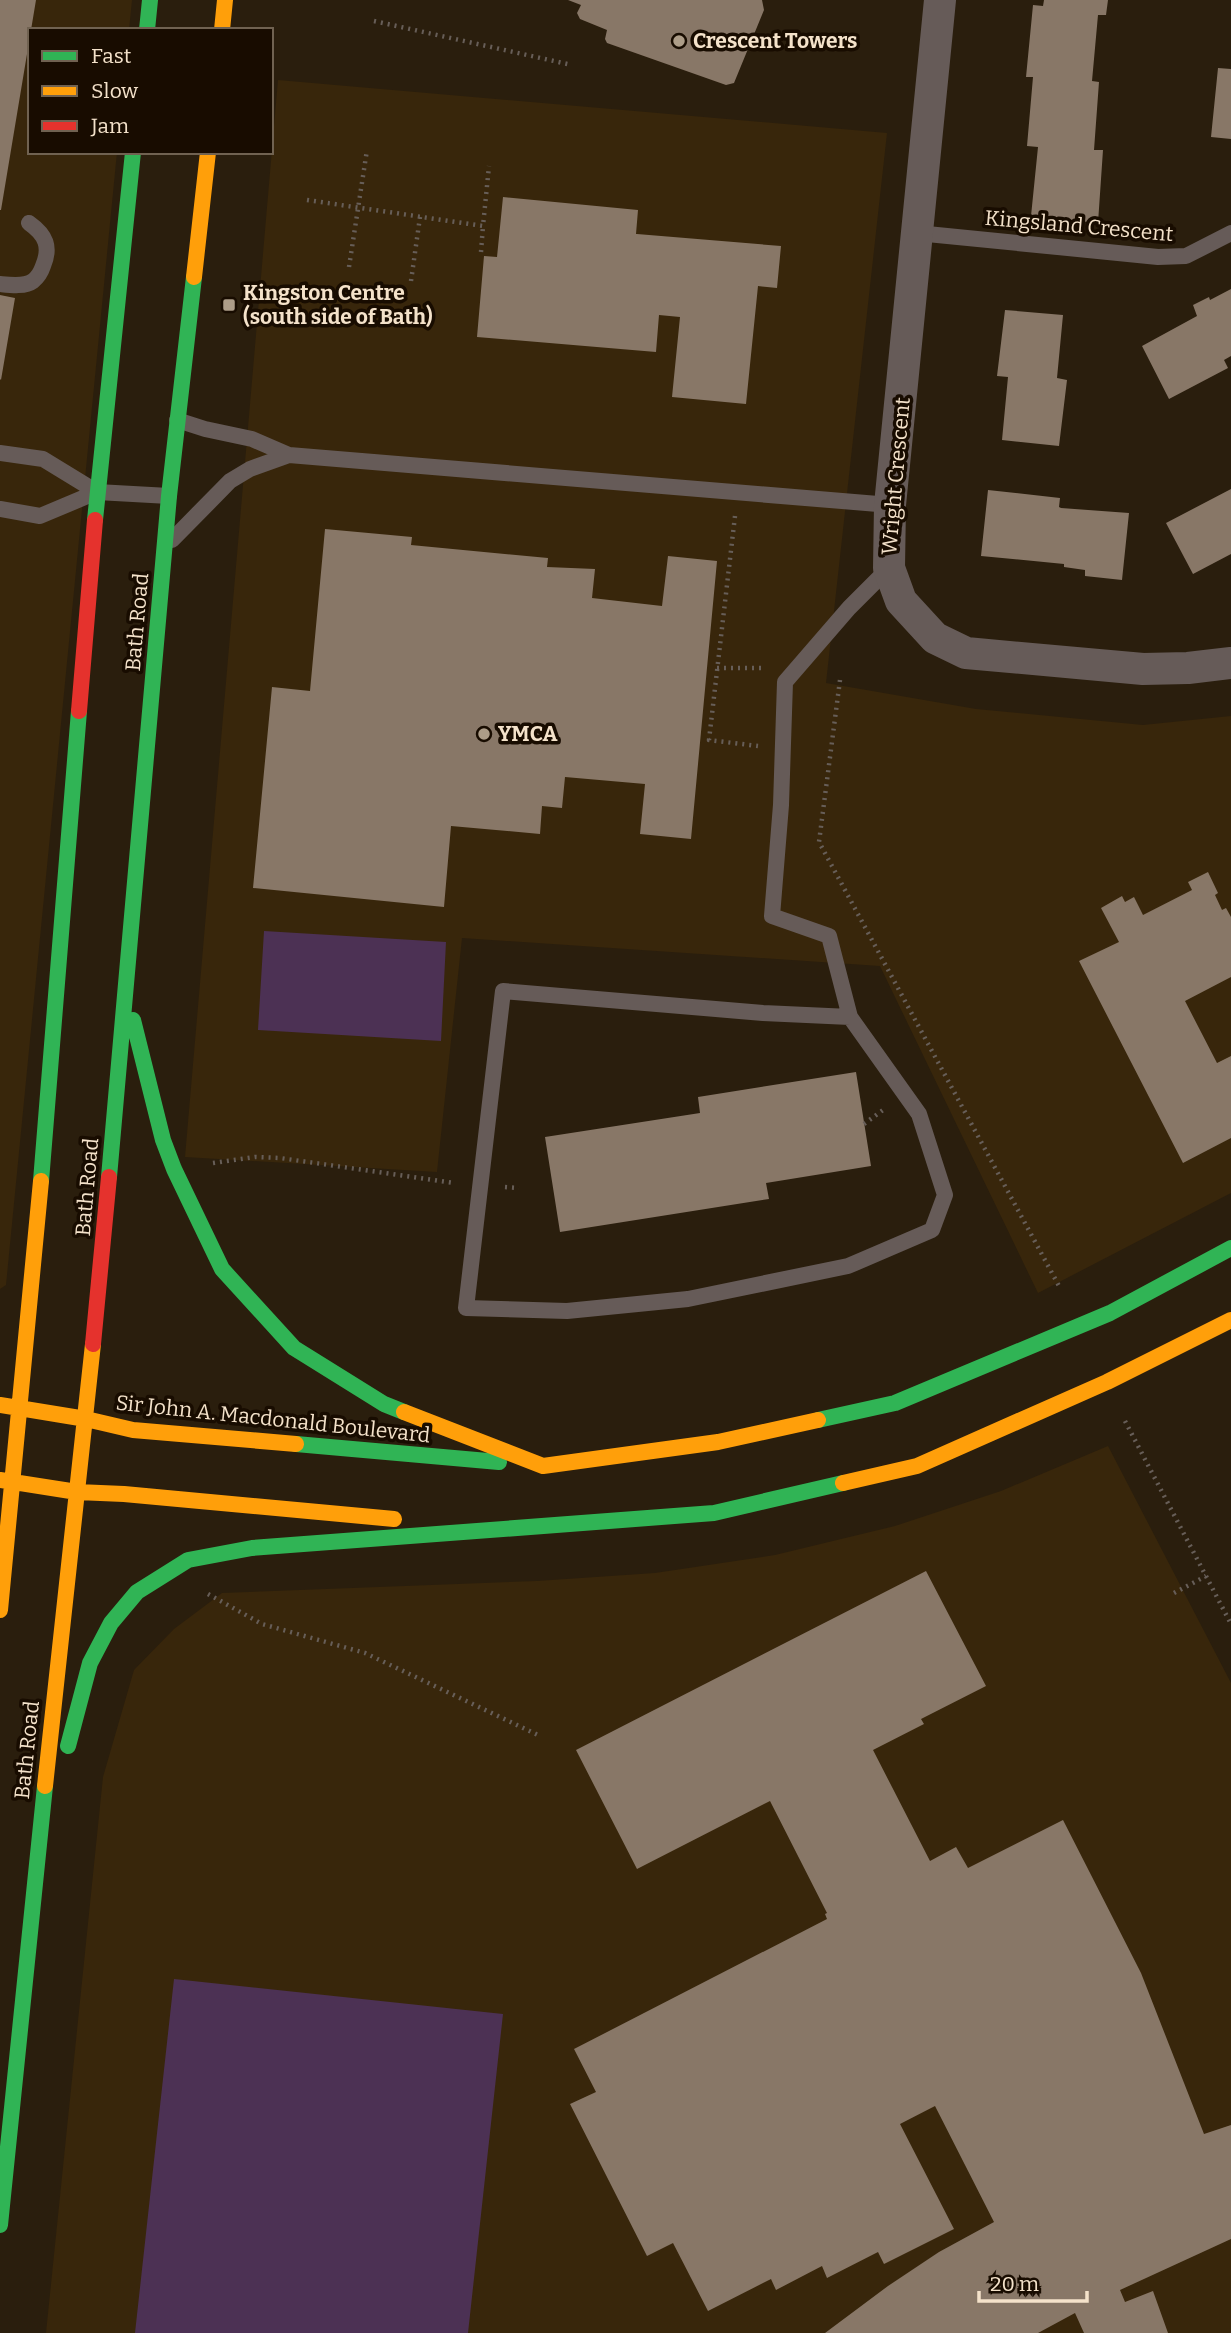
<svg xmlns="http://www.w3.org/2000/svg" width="1231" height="2333" viewBox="0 0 1231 2333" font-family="Bitter,serif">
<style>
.built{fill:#38260b}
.green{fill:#4c3154}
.building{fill:#887767}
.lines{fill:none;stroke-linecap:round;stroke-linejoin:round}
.path{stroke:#675e58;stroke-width:4.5;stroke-dasharray:2 5;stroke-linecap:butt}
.lane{stroke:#665b58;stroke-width:16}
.street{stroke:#665b58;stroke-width:32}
.fast{stroke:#30b455;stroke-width:16}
.slow{stroke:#ff9f0a;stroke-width:16}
.jam{stroke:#e5322d;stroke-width:16}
.poi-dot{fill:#ad9d88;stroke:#180c00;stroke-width:2.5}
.labels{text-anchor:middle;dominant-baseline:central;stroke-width:7;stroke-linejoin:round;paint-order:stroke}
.poi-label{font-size:21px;font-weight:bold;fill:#f4e2ca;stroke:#180c00;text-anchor:start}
.street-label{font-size:21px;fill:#f4e2ca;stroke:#180c00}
</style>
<rect width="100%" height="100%" fill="#2a1e0d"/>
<path class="built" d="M0 0H132L129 30H30V152H117L6 1285 0 1289Z
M278 80 887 133 826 683 976 709 1143 725 1231 716V1193L1038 1293 880 966 462 938 437 1172 185 1157Z
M1108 1446 1231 1683V2333H46L103 1777 134 1670 174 1629 222 1593 537 1581 655 1573 775 1555 895 1526 1001 1491Z"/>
<path class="green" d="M264 931 446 942 441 1041 258 1030Z
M174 1979 503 2014 468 2333H135Z"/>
<path class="building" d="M0 0H36L1 210H0Z
M568 0H762L764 10 734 83 726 85 607 43 605 39 607 30 580 19 577 13 581 5Z
M1044 0H1108L1106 15H1098L1092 81 1099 82 1094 150H1103L1098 223 1031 216 1038 147 1027 146 1033 77H1026L1033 5 1043 6Z
M1218 68 1231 69V139L1211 137Z
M503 197 638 210 636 234H637L781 246 777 288 758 286 746 404 672 397 680 317 659 315 656 352 477 337 484 256 497 257Z
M1231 289V356L1224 360 1228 368 1169 399 1142 346 1197 316 1193 305 1209 297 1210 300Z
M0 295 15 298 1 380 0 379Z
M1005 310 1063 315 1057 378 1067 380 1059 446 1002 440 1008 377 997 376Z
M1231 489V554L1193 574 1166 523Z
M988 490 1060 498 1059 507 1061 508 1129 513 1122 580 1085 576V570L1064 567V564L981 556Z
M325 529 412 537 411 545 548 558 547 567 595 569 592 598 662 606 668 556 717 561 691 839 640 834 645 784 565 777 562 808 542 806 540 834 451 826 444 907 253 888 272 687 310 691Z
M1208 872 1218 893 1215 895 1222 910 1226 908 1231 917V977L1185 1001 1217 1063 1231 1056V1138L1183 1163 1079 961 1119 942 1101 908 1122 896 1125 902 1134 897 1143 915 1192 890 1188 882Z
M856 1072 871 1166 766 1183 769 1199 560 1232 545 1137 700 1113 698 1097Z
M926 1571 986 1686 921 1719 924 1724 873 1750 930 1861 956 1847 968 1868 1063 1820 1141 1973 1204 2134 1231 2125V2239L1120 2290 1125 2302 1153 2291 1168 2333H1084L1075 2313 1038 2333H825L888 2286 939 2252 994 2222 935 2106 900 2124 954 2229 884 2264 878 2252 827 2278 822 2266 776 2290 771 2279 708 2311 673 2243 647 2256 570 2104 596 2092 574 2049 827 1919 825 1914 827 1913 770 1801 637 1869 576 1750Z"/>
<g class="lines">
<path class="path" d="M374 21 572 65
M307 200 483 226 489 166
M481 252 483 226
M349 267 367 150
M411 281 420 217
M735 516 709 740 758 746
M717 668H765
M840 680 819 842 1059 1286
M864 1124 883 1110
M213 1163 255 1157 280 1158 454 1183
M505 1187 519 1188
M1125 1421 1231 1624
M1174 1593 1206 1576
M208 1594 262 1624 365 1653 538 1735"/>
<path class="lane" d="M917 233 1158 257 1186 256 1231 233
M0 284C10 285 25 287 33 281 38 277 41 272 43 266 51 247 46 235 29 223
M177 420 205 429 252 439 289 455 890 505
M0 453 43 459 97 492
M0 509 40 516 97 492 169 496
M172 540 230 481 250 469 289 455
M850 1017 919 1114 945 1195 932 1230 848 1266 688 1299 567 1311 466 1308 503 991 763 1013 850 1017 829 936 772 916 781 805 785 682 849 608 889 568"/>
<path class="street" d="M940 0 890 505 889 568 901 601 935 638 966 653 1143 669 1188 668 1231 663"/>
<path class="fast" d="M147 30 150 0
M95 520 133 152
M133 1020 163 1140 174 1169 222 1269 294 1348 384 1404 404 1412
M109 1177 169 496 194 277
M41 1181 79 711
M818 1420 895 1403 1110 1313 1231 1248
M296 1444 499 1462
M68 1746 90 1663 111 1623 137 1592 188 1560 252 1548 714 1513 843 1483
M0 2225 45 1786"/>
<path class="slow" d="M222 30 225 0
M194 277 208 152
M0 1405 86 1419 133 1430 296 1444
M404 1412 543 1466 718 1442 818 1420
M0 1480 77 1492 124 1494 394 1519
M843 1483 917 1466 1107 1382 1231 1320
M0 1610 41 1181
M45 1786 93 1344"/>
<path class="jam" d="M79 711 95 520
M93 1344 109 1177"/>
</g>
<g class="poi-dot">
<circle cx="679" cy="41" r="7"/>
<rect x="222" y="298" width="14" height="14" rx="3.5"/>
<circle cx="484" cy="734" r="7"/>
</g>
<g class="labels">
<g class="poi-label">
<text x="693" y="41">Crescent Towers</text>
<text x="243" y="293">Kingston Centre<tspan x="243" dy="24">(south side of Bath)</tspan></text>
<text x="498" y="734">YMCA</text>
</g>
<g class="street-label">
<text transform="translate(1079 226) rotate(5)">Kingsland Crescent</text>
<text transform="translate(896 476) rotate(-85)">Wright Crescent</text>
<text transform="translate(137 622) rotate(-85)">Bath Road</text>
<text transform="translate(87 1187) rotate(-85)">Bath Road</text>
<text transform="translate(273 1419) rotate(6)">Sir John A. Macdonald Boulevard</text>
<text transform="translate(27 1750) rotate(-84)">Bath Road</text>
</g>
</g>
<rect x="28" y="28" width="245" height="126" fill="#180c00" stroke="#706251" stroke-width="2"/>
<rect x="42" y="51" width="35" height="10" fill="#30b455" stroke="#706251" stroke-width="2"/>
<text x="91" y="63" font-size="21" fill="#f4e2ca">Fast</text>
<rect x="42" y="86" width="35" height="10" fill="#ff9f0a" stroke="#706251" stroke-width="2"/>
<text x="91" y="98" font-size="21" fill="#f4e2ca">Slow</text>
<rect x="42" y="121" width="35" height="10" fill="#e5322d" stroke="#706251" stroke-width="2"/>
<text x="91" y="133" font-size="21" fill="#f4e2ca">Jam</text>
<path d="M979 2291v10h108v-10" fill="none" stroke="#f4e2ca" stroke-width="3.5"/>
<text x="990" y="2291" font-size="21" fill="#f4e2ca" stroke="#180c00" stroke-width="5" paint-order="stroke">20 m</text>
</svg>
